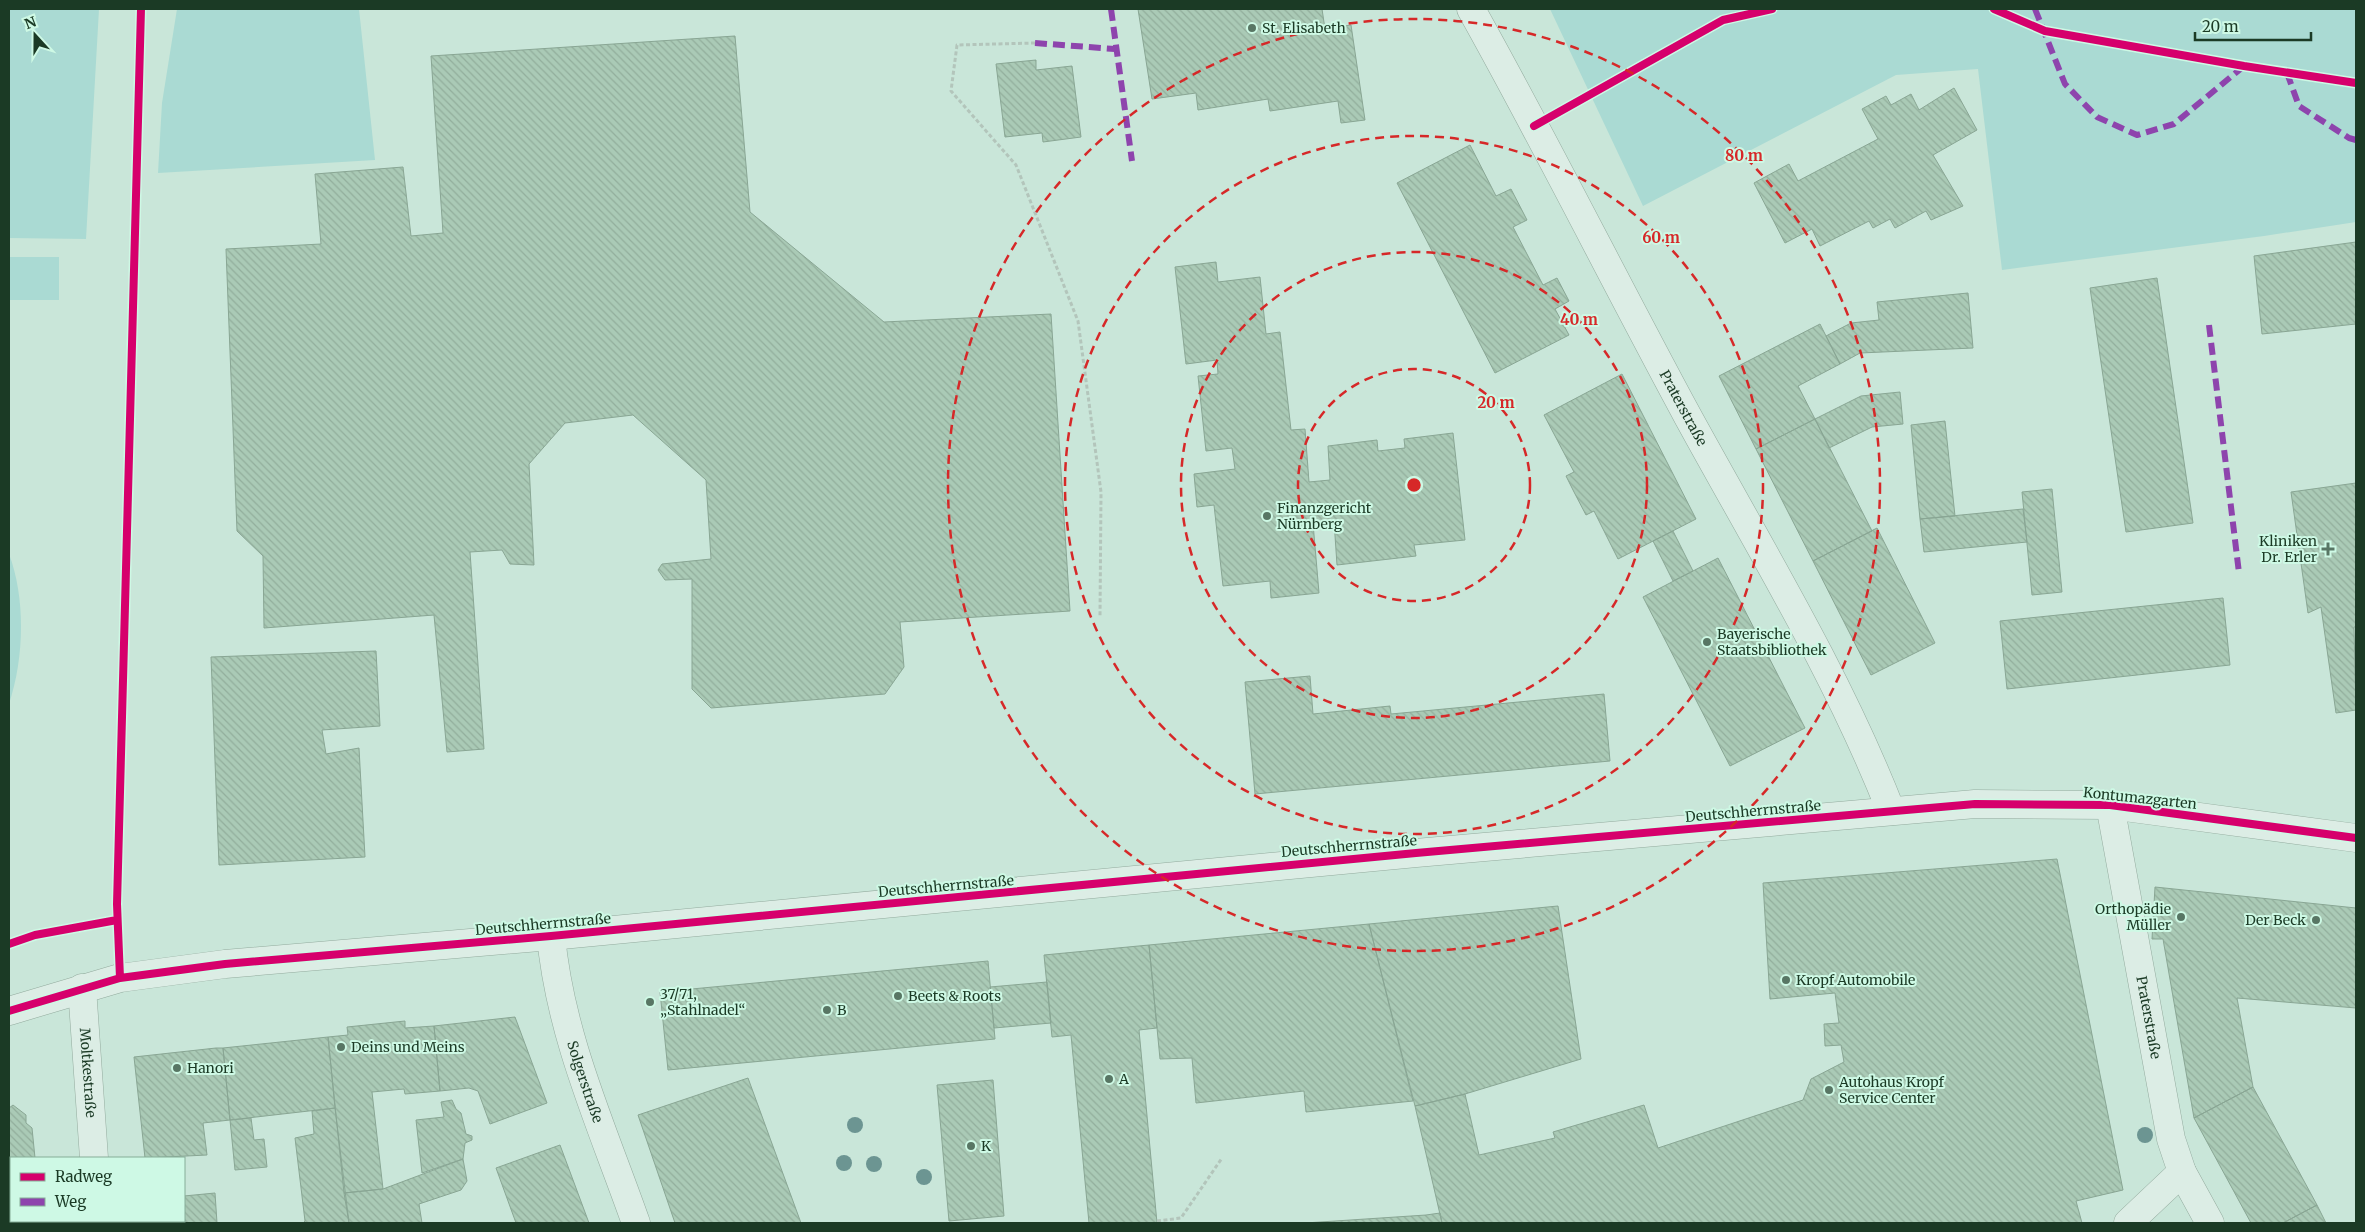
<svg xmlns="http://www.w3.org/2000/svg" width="2365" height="1232" viewBox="0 0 2365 1232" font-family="Merriweather,serif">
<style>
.green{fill:#aadad3}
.building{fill:url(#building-back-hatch);stroke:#89a694}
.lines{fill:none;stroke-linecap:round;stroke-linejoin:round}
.minor-casing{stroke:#93ab9e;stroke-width:29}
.tertiary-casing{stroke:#93ab9e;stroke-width:29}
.path{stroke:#b3c5bb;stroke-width:3;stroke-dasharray:4 2.5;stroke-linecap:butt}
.minor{stroke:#dcede5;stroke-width:28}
.tertiary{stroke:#dcede5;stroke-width:28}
.quiet{stroke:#8e44ad;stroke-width:6;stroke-dasharray:12 6;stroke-linecap:butt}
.cycleway-casing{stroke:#cef9e5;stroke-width:11}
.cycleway{stroke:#d6006c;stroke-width:8}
.tree{fill:#6c9592}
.ring{fill:none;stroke:#d62828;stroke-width:2.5;stroke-dasharray:9 6}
.poi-dot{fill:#587664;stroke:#cef9e5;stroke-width:2}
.labels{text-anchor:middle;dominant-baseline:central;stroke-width:4;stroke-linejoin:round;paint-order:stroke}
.poi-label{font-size:14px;fill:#1b3a25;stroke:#cef9e5;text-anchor:start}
.street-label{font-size:14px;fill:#1b3a25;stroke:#cef9e5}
.centre{fill:#d62828;stroke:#cef9e5;stroke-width:2.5}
.ring-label{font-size:15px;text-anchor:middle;font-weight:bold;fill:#d62828;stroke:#cef9e5;stroke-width:4;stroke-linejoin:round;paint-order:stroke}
</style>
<defs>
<pattern id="building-back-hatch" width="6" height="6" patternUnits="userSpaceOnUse" patternTransform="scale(1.25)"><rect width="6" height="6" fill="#aacab6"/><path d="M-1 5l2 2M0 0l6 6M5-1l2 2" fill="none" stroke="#92ae9c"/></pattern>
</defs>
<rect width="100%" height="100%" fill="#c9e6d9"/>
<path class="green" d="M9 9H99L86 239 9 238Z
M177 9H359L375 160 158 173 162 103Z
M1550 9H2356V222L2264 236 2002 270 1978 69 1896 75 1643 206Z
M9 257H59V300H9Z
M9 554C26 599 24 659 9 704Z"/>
<path class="building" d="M1138 9H1322L1325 29 1351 25 1365 120 1341 123 1338 101 1270 111 1268 99 1198 110 1196 93 1152 99Z
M735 36 750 212 884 322 1051 314 1070 611 900 622 904 667 885 694 711 708 692 689V579L665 580 658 570 662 564 711 559 706 480 633 415 565 423 529 464 534 565 510 564 502 550 470 552 484 749 447 752 434 615 264 628 263 556 237 531 226 249 321 244 315 174 403 167 411 236 443 233 431 56Z
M1036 60V70L1072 66 1081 137 1043 142 1042 133 1005 137 996 64Z
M1954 88 1977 130 1933 155 1963 206 1931 220 1926 211 1895 228 1890 219 1873 228 1869 221 1820 246 1812 229 1785 243 1754 183 1789 164 1798 181 1878 139 1862 109 1886 96 1891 105 1911 94 1919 110Z
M1470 145 1496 196 1511 189 1527 220 1513 227 1543 285 1557 278 1569 301 1555 309 1569 335 1495 373 1397 183Z
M2356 242V324L2262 334 2254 256Z
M1216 262 1218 282 1260 277 1266 334 1280 332 1291 430 1305 429 1309 482 1330 480 1328 446 1377 440 1378 451 1405 448 1404 439 1453 433 1465 540 1414 545 1416 556 1337 565 1334 521 1313 523 1319 593 1271 598 1270 581 1223 586 1214 505 1197 507 1194 474 1235 469 1232 448 1206 451 1198 376 1218 374 1217 360 1186 364 1175 267Z
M2157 278 2193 523 2126 532 2090 288Z
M1968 293 1973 348 1860 353 1840 364 1826 336 1851 323 1879 320 1877 302Z
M1820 324 1840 364 1798 386 1815 419 1756 449 1719 376Z
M1622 374 1696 519 1618 559 1594 511 1586 515 1574 492 1566 476 1574 472 1544 415Z
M1900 392 1903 424 1872 427 1829 448 1815 419 1861 396Z
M1815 419 1872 531 1813 561 1756 449Z
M1945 421 1955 516 1920 519 1911 425Z
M2356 483V627H2354L2356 710 2336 713 2321 607 2308 613 2291 492Z
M2052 489 2062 592 2032 595 2022 492Z
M2023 509 2027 542 1924 552 1920 519Z
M1877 528 1935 643 1871 675 1813 561Z
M1673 531 1693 571 1673 581 1653 541Z
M1718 558 1805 728 1730 766 1643 597Z
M2223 598 2230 665 2007 689 2000 621Z
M376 651 380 726 322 730 326 754 359 748 365 857 219 865 211 657Z
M1310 676 1313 714 1390 706 1391 714 1604 694 1610 761 1255 794 1245 682Z
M2057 859 2123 1190 2076 1201 2082 1223H1442L1415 1106 1465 1094 1479 1155 1555 1138 1553 1132 1644 1105 1658 1148 1803 1100 1811 1079 1844 1062 1841 1045 1825 1046 1824 1024 1839 1023 1835 993 1770 999 1763 883Z
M2155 887 2356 908V1008L2237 998 2253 1087 2194 1118 2163 939H2152Z
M1558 906 1581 1059 1465 1094 1415 1106 1369 924Z
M1369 924 1413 1101 1306 1112 1304 1091 1196 1103 1192 1058 1160 1059 1149 945Z
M1149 945 1157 1028 1139 1030 1157 1223H1089L1071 1035 1052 1037 1044 955Z
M988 961 995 1039 668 1070 660 992Z
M1047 982 1051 1023 994 1028 990 987Z
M515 1017 547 1103 490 1124 478 1091 469 1088 440 1091 434 1026Z
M405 1021V1028L434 1026 440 1091 405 1094 404 1089 372 1092 383 1189 344 1193 328 1037 348 1035 347 1027Z
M328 1037 335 1108 230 1120 223 1048Z
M216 1048H223L230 1120 203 1123 207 1155 145 1158 134 1057Z
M748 1078 801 1223H675L638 1115Z
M993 1080 1004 1216 949 1221 937 1085Z
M2253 1087 2317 1205 2283 1223H2251L2194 1118Z
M452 1100 456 1109 461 1113 466 1134 472 1136V1140L465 1143 463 1159 422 1173 416 1120 444 1117 441 1102Z
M13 1105 26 1115V1123L32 1128 35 1158H11V1201H9V1108Z
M335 1108 349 1223H303L305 1221 295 1138 314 1134 312 1111Z
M251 1118 254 1140 264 1139 267 1167 235 1170 230 1120Z
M560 1145 589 1223H516L496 1168Z
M463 1159 467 1181 461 1190 419 1204 422 1223H349L344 1193 383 1189Z
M215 1193 217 1223H148L147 1221H184V1196Z
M2317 1205 2326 1223H2283Z
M1440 1213 1442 1223H1305L1426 1215Z"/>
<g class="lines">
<defs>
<g id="minor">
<path id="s1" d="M1471 9C1546 143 1614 280 1687 415 1758 545 1837 673 1891 811"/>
<path id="s2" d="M2110 805 2171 1139 2182 1172 2210 1223"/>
<path id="s3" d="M551 936C560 1036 603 1129 636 1223"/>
<path id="s4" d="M82 988 94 1158"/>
<path d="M99 1221V1223"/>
<path d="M2128 1223 2182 1172"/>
</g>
<path id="tertiary" d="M9 1011 120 978 225 964 551 936 1416 853 1975 804 2110 805 2356 838"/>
</defs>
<use href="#minor" class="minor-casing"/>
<use href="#tertiary" class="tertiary-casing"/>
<path class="path" d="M1035 43 957 45 951 91 1016 165 1078 321 1101 492 1100 616
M1157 1221 1181 1218 1222 1158"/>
<use href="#minor" class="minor"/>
<use href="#tertiary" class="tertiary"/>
<path class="quiet" d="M1111 9 1132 161
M2035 9 2065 84 2097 117 2137 135 2174 124 2244 66
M1035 43 1115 49
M2287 73 2299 106 2349 138 2356 140
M2209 325 2239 573"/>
<defs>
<path id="cycleway" d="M1994 9 2045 31 2244 66 2356 83
M1534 126 1723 20 1772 9
M9 944 35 935 117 920
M120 978 117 904 141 9
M9 1011 120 978 225 964 551 936 1416 853 1975 804 2110 805 2356 838"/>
</defs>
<use href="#cycleway" class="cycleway-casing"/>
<use href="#cycleway" class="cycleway"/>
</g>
<g class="tree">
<circle cx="855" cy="1125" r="8"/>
<circle cx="2145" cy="1135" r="8"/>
<circle cx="844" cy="1163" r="8"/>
<circle cx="874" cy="1164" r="8"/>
<circle cx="924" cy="1177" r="8"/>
</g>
<g class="ring">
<circle cx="1414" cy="485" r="116"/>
<circle cx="1414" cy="485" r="233"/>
<circle cx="1414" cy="485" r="349"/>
<circle cx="1414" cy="485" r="466"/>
</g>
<g class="poi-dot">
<circle cx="1252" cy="28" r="5"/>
<circle cx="1267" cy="516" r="5"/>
<path d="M2325.5 541.5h5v5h5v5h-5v5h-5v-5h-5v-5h5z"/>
<circle cx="1707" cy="642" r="5"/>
<circle cx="2181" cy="917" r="5"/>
<circle cx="2316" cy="920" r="5"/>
<circle cx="1786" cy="980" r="5"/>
<circle cx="898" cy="996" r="5"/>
<circle cx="650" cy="1002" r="5"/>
<circle cx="827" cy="1010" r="5"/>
<circle cx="341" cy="1047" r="5"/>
<circle cx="177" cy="1068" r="5"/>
<circle cx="1109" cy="1079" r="5"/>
<circle cx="1829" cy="1090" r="5"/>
<circle cx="971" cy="1146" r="5"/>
</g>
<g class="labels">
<g class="poi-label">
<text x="1262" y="28">St. Elisabeth</text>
<text x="1277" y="508">Finanzgericht<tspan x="1277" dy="16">Nürnberg</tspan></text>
<text x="2317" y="541" text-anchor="end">Kliniken<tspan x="2317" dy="16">Dr. Erler</tspan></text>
<text x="1717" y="634">Bayerische<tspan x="1717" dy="16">Staatsbibliothek</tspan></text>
<text x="2171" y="909" text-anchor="end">Orthopädie<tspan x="2171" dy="16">Müller</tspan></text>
<text x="2306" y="920" text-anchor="end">Der Beck</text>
<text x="1796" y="980">Kropf Automobile</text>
<text x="660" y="994">37/71,<tspan x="660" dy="16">„Stahlnadel“</tspan></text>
<text x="908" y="996">Beets &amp; Roots</text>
<text x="837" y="1010">B</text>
<text x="351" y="1047">Deins und Meins</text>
<text x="187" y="1068">Hanori</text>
<text x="1119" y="1079">A</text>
<text x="1839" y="1082">Autohaus Kropf<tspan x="1839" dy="16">Service Center</tspan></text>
<text x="981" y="1146">K</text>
</g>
<g class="street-label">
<text stroke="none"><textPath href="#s1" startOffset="452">Praterstraße</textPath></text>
<text transform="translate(2140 798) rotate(6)">Kontumazgarten</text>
<text transform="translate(1753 811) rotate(-5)">Deutschherrnstraße</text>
<text transform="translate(1349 846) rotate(-5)">Deutschherrnstraße</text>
<text transform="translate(946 886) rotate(-5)">Deutschherrnstraße</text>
<text transform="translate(543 924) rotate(-5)">Deutschherrnstraße</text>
<text stroke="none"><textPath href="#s2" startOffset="216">Praterstraße</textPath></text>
<text stroke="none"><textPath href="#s4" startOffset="85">Moltkestraße</textPath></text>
<text stroke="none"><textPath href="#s3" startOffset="150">Solgerstraße</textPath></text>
</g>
</g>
<circle cx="1414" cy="485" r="8" class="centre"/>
<g class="ring-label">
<text x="1744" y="161">80 m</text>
<text x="1661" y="243">60 m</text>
<text x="1579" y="325">40 m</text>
<text x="1496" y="408">20 m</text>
</g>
<rect width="2365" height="1232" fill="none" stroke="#1b3a25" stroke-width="20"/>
<rect x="10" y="1157" width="175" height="65" fill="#cef9e5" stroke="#86ad98"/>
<rect x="20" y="1173" width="25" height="8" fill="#d6006c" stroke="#86ad98"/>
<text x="55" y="1182" font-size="15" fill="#1b3a25">Radweg</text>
<rect x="20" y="1198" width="25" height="8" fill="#8e44ad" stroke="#86ad98"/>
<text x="55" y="1207" font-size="15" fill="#1b3a25">Weg</text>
<g transform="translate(35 35) rotate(339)" stroke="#cef9e5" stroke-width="4" paint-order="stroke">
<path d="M0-4L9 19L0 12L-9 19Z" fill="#1b3a25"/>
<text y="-8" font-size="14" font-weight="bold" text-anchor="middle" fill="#1b3a25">N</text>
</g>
<path d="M2195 32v8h116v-8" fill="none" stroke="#1b3a25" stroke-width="2.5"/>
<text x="2202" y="32" font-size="15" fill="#1b3a25" stroke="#cef9e5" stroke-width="4" paint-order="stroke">20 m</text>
</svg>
